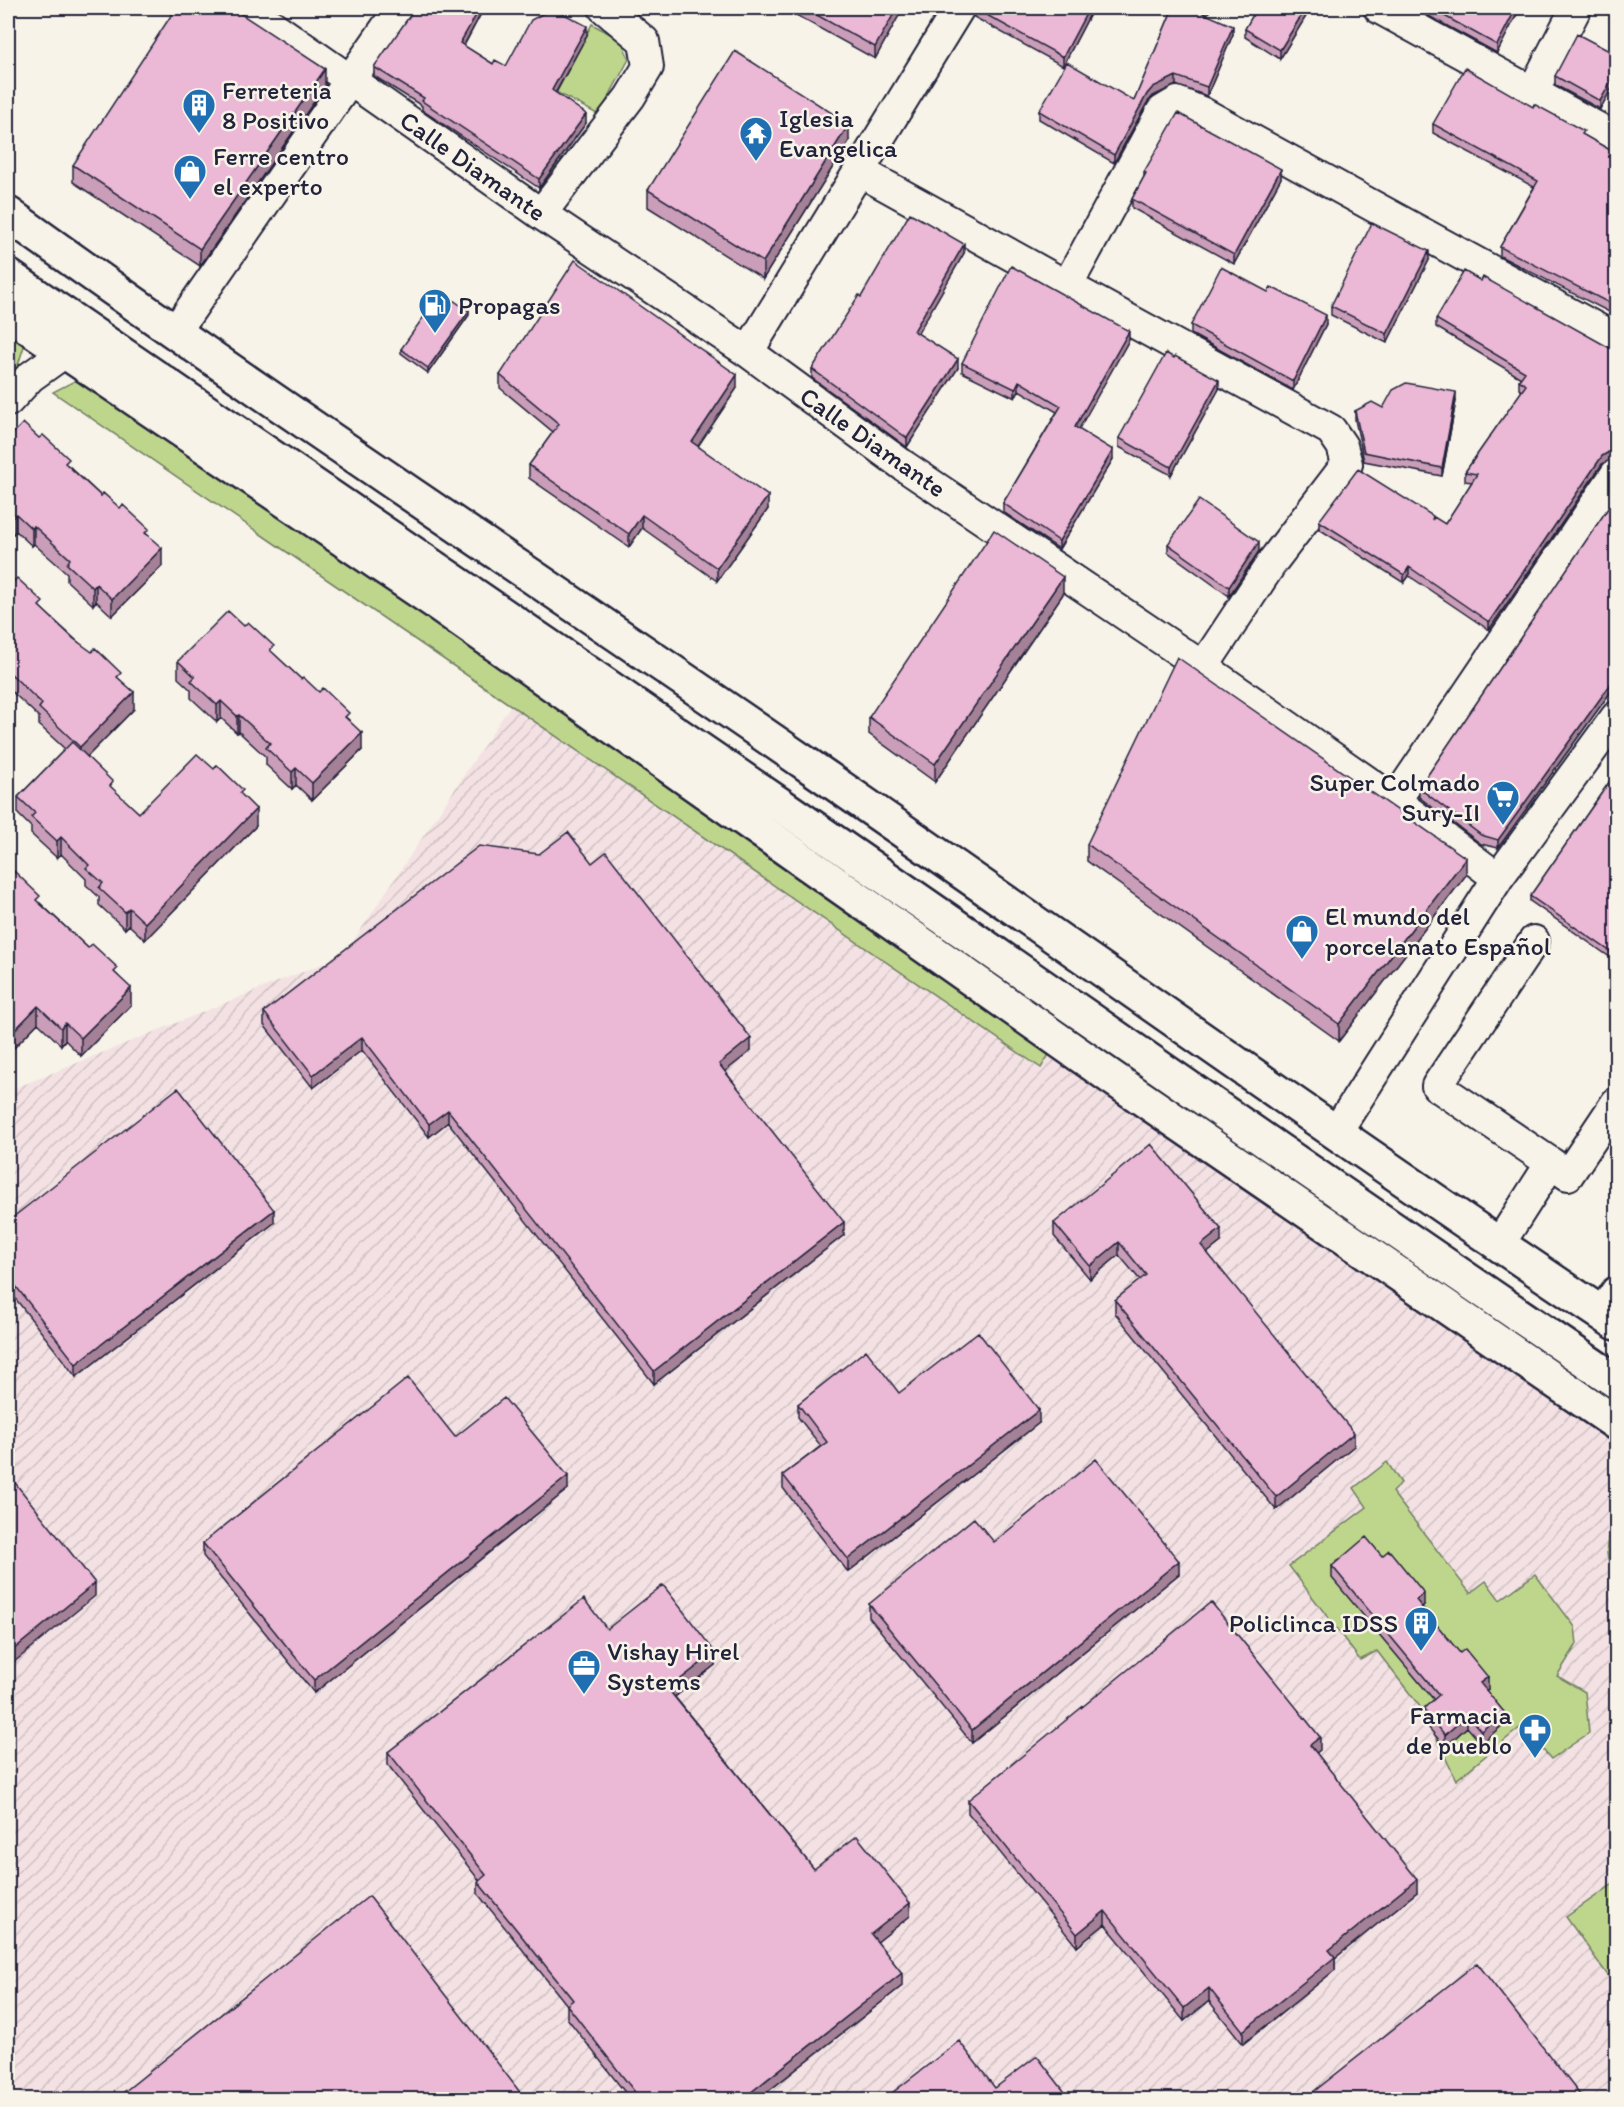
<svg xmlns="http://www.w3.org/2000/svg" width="1624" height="2107" viewBox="0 0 1624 2107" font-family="Itim,sans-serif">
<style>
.industrial{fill:url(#industrial-furrows)}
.grass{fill:#bed68c;stroke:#707c64;stroke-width:1.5}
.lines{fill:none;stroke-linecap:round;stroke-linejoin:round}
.minor-casing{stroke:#22223b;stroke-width:34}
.tertiary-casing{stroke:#22223b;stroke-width:38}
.primary-casing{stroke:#22223b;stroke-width:38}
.minor{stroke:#f7f3e8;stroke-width:30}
.tertiary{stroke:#f7f3e8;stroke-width:33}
.primary{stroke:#f7f3e8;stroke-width:33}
.wall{fill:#ca9eb8;stroke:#22223b;stroke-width:1.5}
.shaded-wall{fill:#a48196;stroke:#22223b;stroke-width:1.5}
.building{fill:#ebb8d6;stroke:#22223b;stroke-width:1.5}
.labels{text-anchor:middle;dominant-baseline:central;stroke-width:5;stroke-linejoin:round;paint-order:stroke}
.poi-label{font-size:26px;fill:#22223b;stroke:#f7f3e8;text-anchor:start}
.street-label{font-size:26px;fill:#22223b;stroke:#f7f3e8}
</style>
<defs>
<pattern id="industrial-furrows" width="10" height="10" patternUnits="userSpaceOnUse" patternTransform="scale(1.5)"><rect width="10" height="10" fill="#f3e1e3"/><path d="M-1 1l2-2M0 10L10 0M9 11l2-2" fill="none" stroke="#d0c1c4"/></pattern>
</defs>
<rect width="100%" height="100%" fill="#f7f3e8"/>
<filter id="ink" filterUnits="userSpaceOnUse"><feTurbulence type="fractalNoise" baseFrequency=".0167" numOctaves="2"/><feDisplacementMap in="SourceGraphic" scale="12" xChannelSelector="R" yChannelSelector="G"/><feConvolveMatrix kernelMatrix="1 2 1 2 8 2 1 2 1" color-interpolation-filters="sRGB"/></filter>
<g filter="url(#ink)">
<path class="industrial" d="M545 654 1616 1393V2099L26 2100 8 2076V1091L344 955Z"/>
<path class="grass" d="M592 24 621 40 629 59 599 115 556 92Z
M8 278 39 300 17 368 8 361Z
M84 376 1075 1011 1041 1068 53 392Z
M1387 1462 1401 1483 1392 1492 1470 1593 1486 1581 1500 1600 1535 1574 1575 1627 1577 1644 1557 1676 1585 1692 1589 1733 1551 1759 1522 1726 1456 1780 1424 1712 1377 1651 1360 1660 1289 1566 1367 1507 1354 1488Z
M1616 1531V1570C1605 1560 1602 1540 1616 1531Z
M1616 1882V1983L1614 1984 1566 1917Z"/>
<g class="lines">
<defs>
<path id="minor" d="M247 8 541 214 748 352 904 466 1203 667 1395 801 1498 878
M1379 8 1616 138
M1533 91 1576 8
M861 172 1067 286 1162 111 1177 102 1201 112 1616 339
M541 214 630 97 648 67 644 41 604 8
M1067 286 1331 430 1342 446 1347 464 1273 561 1203 667
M175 332 400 8
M748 352 959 8
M8 401 30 377 65 352
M1395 801 1616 474
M1337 1131 1498 878 1616 717
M1551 1163 1568 1175 1616 1103
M1500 1243 1551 1163 1437 1086 1534 941
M1602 1313 1616 1292"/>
<path id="tertiary" d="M8 313 434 601 1111 1077 1616 1423"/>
<path id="primary" d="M8 214C271 403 542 581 808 765 1078 951 1344 1142 1616 1323
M8 276C266 454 526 629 785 808 1062 999 1337 1193 1616 1381"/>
</defs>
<use href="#minor" class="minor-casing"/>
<use href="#tertiary" class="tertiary-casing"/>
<use href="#primary" class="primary-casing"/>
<use href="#minor" class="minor"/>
<use href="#tertiary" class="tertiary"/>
<use href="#primary" class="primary"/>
</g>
<path class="wall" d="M420 8H484L464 46 493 64 506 66 587 35 556 93 586 123 539 188 422 110V106L374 76V67L417 13Z
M783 8H903L875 59Z
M974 8H1090V14L1063 66 974 17Z
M1173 8H1211L1207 15 1233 34 1207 96 1176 85 1153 96 1147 103 1114 163 1039 119V111L1134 101Z
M1257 8H1311L1280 59 1245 37V29Z
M1414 8H1518V12L1497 53Z
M1617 55V79L1600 109 1555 85V76Z
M325 86 200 266 73 182V165Z
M1533 107 1617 154V316L1500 256V247L1534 187 1433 133V124Z
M849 141 763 279 648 207V190Z
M1144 172 1281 178 1234 264 1132 208V199L1144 177Z
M964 253 917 334 958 368 907 447 812 378V369L861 297Z
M1429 260 1387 343 1331 315V306Z
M1481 281 1617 352V455L1602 464 1489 630 1409 576 1404 583 1319 529V521L1433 519 1445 524 1472 482 1465 481V472L1522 391 1519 389V380L1521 378 1436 327V319Z
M1268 292 1326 324 1293 390 1191 334V325Z
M469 315 428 373 401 353V349Z
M1129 340 1078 429 1113 459 1059 549 1003 512V503L1057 412 1019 390 1015 398 962 372V363Z
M500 375 737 388 698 446 768 509 717 581 642 528 629 547 529 478V465L553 432 500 388Z
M1219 389 1171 475 1119 447V438Z
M1456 401 1442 476 1364 461 1355 420V411Z
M8 439 69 466 101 496 149 536 162 566 112 616 96 601 93 605 67 581V573L34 544 32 546 16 531 12 535 8 531Z
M1617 495V687L1615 686 1498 848 1481 844 1419 797V788Z
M1168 544 1259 551 1229 596 1168 552Z
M8 576 43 610 121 681 134 709 87 757 113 790 139 813 243 797 256 826 145 940 129 925 125 929 99 905V897L86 885V879L61 854 57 858 31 834V827L18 814V797L65 749 39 725V717L8 688V689Z
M1063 594 935 782 869 734V717Z
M274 654 301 679 349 720 362 750 312 800 296 785 292 789 266 765V757L239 732 237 733 221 718 217 722 191 698V690L178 678V661Z
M1617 771V962L1530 901V896Z
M1087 844 1466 875 1339 1041 1087 861Z
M592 863 751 1051 725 1071 844 1235 654 1384 448 1122 429 1137 362 1050 313 1088 264 1025V1012Z
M40 903 118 976 131 1005 81 1056 65 1040 61 1045 38 1023 8 1054Z
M8 1221 274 1223 76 1377 8 1289Z
M1054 1223 1221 1242 1207 1253 1354 1446 1276 1510 1115 1313V1300L1140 1280 1119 1255 1090 1279 1054 1236Z
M899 1393 1039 1423 848 1572 783 1488V1475L821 1446 798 1417V1404Z
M455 1437 568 1489 314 1693 203 1556V1543Z
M994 1542 1179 1574 972 1743 869 1617V1604Z
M1332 1566 1424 1605 1422 1607 1488 1689 1486 1690 1504 1724 1481 1743 1467 1727 1445 1747 1423 1721V1709L1434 1700 1332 1578Z
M607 1629 715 1665 675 1697 814 1869 910 1916 877 1942 902 1986 757 2100H631L567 2018V2005L478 1894V1882L479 1880 388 1765V1752Z
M1320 1750 1316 1753 1417 1892 1335 1958V1970L1243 2044 1209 2001 1184 2021 1105 1924 1077 1947 968 1813V1800Z"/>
<path class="shaded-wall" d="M480 8H484L460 52V43Z
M897 8H903L875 59V47Z
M1089 8H1090V14L1063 66V57Z
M1206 8H1211L1203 22V13Z
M1306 8H1311L1280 59V50Z
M1516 8H1518V12L1497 53V45Z
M587 26V35L552 99V90Z
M1233 26V34L1207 96V87Z
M325 69V86L200 266V249Z
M1617 70V79L1600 109V101Z
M1176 76V85L1153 96 1147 103 1114 163V155L1147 94 1153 87Z
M586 114V123L539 188V179Z
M849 124V141L763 279V262Z
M1281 169V178L1234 264V255Z
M964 244V253L914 340V331Z
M1429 251V260L1387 343V334Z
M469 311V315L428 373V368Z
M1326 315V324L1293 390V381Z
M1129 331V340L1075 436V427Z
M958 359V368L907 447V438Z
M737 375V388L692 455V442Z
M1219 380V389L1171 475V467Z
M1019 381V390L1015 398V389Z
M1456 392V401L1442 476V468Z
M1617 447 1616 457 1602 464 1489 630V622L1602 456Z
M1113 450V459L1059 549V541Z
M768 496V509L717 581V568Z
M16 514V531L12 535V518Z
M642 515V528L629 547V534Z
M34 526V544L32 546V529Z
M1259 542V551L1229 596V587Z
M162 548V566L112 616V599Z
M1409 567V576L1404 583V575Z
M1063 577V594L935 782V764Z
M96 584V601L93 605V588Z
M1615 678V686L1498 848V840Z
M134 692V709L80 764V747Z
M221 701V718L217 722V705Z
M239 715V732L237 733V716Z
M362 733V750L312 800V783Z
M296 768V785L292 789V772Z
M256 809V826L145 940V923Z
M61 837V854L57 858V841Z
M1466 858V875L1339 1041V1024Z
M129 908V925L125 929V912Z
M131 988V1005L81 1056V1038Z
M38 1006V1023L8 1054V1037Z
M65 1023V1040L61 1045V1028Z
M362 1037V1050L313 1088V1075Z
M751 1038V1051L719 1076V1064Z
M448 1110V1122L429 1137V1124Z
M274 1210V1223L76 1377V1364Z
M844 1222V1235L654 1384V1371Z
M1221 1229V1242L1201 1258V1245Z
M1119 1242V1255L1090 1279V1266Z
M1039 1410V1423L848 1572V1559Z
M1354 1433V1446L1276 1510V1497Z
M568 1476V1489L314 1693V1680Z
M1179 1561V1574L972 1743V1730Z
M95 1583V1596L8 1667V1654Z
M1424 1593V1605L1416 1612V1600Z
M715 1652V1665L668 1702V1689Z
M1488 1677V1689L1480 1695V1683Z
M1504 1712V1724L1481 1743V1731Z
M1467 1715V1727L1445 1747V1735Z
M1320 1737V1750L1310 1758V1745Z
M1417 1879V1892L1335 1958V1970L1243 2044V2031L1329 1950Z
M910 1903V1916L871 1947V1934Z
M1105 1911V1924L1077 1947V1934Z
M902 1973V1986L757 2100H741Z
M1209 1988V2001L1184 2021V2008Z"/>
<path class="building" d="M176 8H232L325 69 200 249 73 165Z
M420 8H480L460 43 493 64 495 60 506 66 531 20 553 8 587 26 552 90 586 114 539 179 422 101 424 98 374 67 413 11 417 13Z
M804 8H897L875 47Z
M974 8H1089L1063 57Z
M1173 8H1206L1203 13 1233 26 1207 87 1176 76 1153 87 1147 94 1114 155 1039 111 1067 62 1134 101Z
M1257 8H1306L1280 50 1245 29Z
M1430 8H1516L1497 45Z
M1577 34 1617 55V70L1600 101 1555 76Z
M735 51 849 124 763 262 648 190Z
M1465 68 1533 107 1534 104 1584 131 1582 134 1617 154V307L1500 247 1538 181 1433 124Z
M1178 113 1281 169 1234 255 1132 199 1146 173 1144 172Z
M910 213 964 244 914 331 958 359 907 438 812 369 859 295 861 297Z
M1372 223 1429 251 1387 334 1331 306Z
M575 260 737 375 692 442 768 496 717 568 642 515 629 534 529 465 559 424 500 375Z
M1011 266 1129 331 1075 427 1113 450 1059 541 1003 503 1061 406 1019 381 1015 389 962 363Z
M1221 267 1268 292 1271 287 1326 315 1293 381 1191 325Z
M1464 271 1481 281 1483 277 1617 352V447L1602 456 1489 622 1409 567 1404 575 1319 521 1358 469 1433 516 1432 520 1434 517 1445 524 1477 474 1465 472 1526 385 1519 380 1525 372 1436 319Z
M441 292 469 311 428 368 401 349Z
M1166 353 1174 358 1175 356 1219 380 1171 467 1119 438Z
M1406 383 1456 392 1442 468 1364 452 1355 411 1372 402 1383 408 1393 390Z
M23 423 39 438 43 435 69 459 65 463 101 496 103 493 120 508 123 505 149 529 145 533 162 548 112 599 96 584 93 588 67 564 70 559 34 526 32 529 16 514 12 518 8 514V439Z
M1617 495V678H1615L1498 840 1481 835 1419 788Z
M1199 500 1259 542 1229 587 1168 544Z
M994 530 1063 577 935 764 869 717Z
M8 576 13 582 17 578 43 602 39 606 74 639 92 652 95 648 121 673 117 677 134 692 80 747 39 708 42 704 8 671V672Z
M228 611 244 626 248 622 274 646 270 650 301 679 303 677 319 692 323 688 349 713 345 717 362 733 312 783 296 768 292 772 266 748 270 743 239 715 237 716 221 701 217 705 191 681 195 677 178 661Z
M1177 657 1466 858 1339 1024 1087 844Z
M72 742 113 782 110 786 139 813 197 754 214 769 217 765 243 790 240 793 256 809 145 923 129 908 125 912 99 888 103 883 86 868 89 865 61 837 57 841 31 817 35 813 18 797Z
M1617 771V956L1530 896Z
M568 832 592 863 606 852 751 1038 719 1064 844 1222 654 1371 448 1110 429 1124 362 1037 313 1075 264 1012 479 846 539 854Z
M14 871 40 896 36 900 72 933 88 948 92 944 118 968 114 972 131 988 81 1038 65 1023 61 1028 38 1006 8 1037V873L10 875Z
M178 1088 274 1210 76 1364 8 1276V1221Z
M1151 1144 1221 1229 1201 1245 1354 1433 1276 1497 1115 1300 1146 1275 1119 1242 1090 1266 1054 1223Z
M978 1332 1039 1410 848 1559 783 1475 827 1442 798 1404 866 1350 899 1393Z
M408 1378 455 1437 504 1398 568 1476 314 1680 203 1543Z
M1096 1459 1179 1561 972 1730 869 1604 974 1518 994 1542Z
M8 1474 95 1583 8 1654Z
M1366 1537 1382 1556 1389 1550 1424 1593 1416 1600 1460 1653 1465 1649 1488 1677 1480 1683 1504 1712 1481 1731 1467 1715 1445 1735 1423 1709 1439 1695 1332 1566Z
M663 1585 715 1652 668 1689 814 1869 857 1836 910 1903 871 1934 902 1973 741 2100H641L567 2005 573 2000 478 1882 486 1875 388 1752 584 1599 607 1629Z
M1211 1602 1320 1737 1310 1745 1417 1879 1329 1950 1335 1957 1243 2031 1209 1988 1184 2008 1105 1911 1077 1934 968 1800Z
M369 1896 526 2100H114Z
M1477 1963 1584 2100H1303Z
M959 2041 995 2088 1037 2056 1071 2100H883Z"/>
</g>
<defs>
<symbol id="building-pin" viewBox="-11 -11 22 30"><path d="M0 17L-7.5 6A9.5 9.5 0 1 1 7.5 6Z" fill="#1f6fb2" stroke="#f7f3e8"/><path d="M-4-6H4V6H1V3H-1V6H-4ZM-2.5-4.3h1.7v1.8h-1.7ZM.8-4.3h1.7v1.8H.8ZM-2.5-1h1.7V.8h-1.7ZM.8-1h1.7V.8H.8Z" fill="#fff"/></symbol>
<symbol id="temple-pin" viewBox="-11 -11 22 30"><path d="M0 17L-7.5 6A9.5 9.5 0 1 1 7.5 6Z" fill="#1f6fb2" stroke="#f7f3e8"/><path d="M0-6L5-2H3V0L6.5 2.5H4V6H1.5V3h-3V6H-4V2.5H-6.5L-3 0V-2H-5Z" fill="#fff"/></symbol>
<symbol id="shop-pin" viewBox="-11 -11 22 30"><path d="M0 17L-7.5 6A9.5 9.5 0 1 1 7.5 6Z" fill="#1f6fb2" stroke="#f7f3e8"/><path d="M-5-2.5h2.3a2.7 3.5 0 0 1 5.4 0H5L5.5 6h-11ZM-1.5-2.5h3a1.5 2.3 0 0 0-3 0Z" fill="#fff"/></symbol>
<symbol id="fuel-pin" viewBox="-11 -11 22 30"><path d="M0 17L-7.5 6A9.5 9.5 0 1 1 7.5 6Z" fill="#1f6fb2" stroke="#f7f3e8"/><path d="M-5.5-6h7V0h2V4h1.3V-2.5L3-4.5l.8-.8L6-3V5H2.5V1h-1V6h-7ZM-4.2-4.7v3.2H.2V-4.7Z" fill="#fff"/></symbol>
<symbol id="supermarket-pin" viewBox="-11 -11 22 30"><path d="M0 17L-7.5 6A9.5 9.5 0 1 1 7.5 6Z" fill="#1f6fb2" stroke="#f7f3e8"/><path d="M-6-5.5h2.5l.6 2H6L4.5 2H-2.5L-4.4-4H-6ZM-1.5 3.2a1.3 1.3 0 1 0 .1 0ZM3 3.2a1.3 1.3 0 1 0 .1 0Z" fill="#fff"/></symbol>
<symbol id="office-pin" viewBox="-11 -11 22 30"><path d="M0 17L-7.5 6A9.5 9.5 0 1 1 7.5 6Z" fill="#1f6fb2" stroke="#f7f3e8"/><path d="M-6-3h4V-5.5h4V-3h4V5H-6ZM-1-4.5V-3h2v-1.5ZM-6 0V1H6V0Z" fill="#fff"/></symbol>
<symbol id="pharmacy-pin" viewBox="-11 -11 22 30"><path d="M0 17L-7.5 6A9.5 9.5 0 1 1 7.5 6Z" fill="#1f6fb2" stroke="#f7f3e8"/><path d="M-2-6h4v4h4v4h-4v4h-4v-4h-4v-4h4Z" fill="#fff"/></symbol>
</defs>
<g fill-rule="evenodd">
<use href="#building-pin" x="180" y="86" width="38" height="52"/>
<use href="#temple-pin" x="737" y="114" width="38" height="52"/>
<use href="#shop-pin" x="171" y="152" width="38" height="52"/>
<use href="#fuel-pin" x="416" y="286" width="38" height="52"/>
<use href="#supermarket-pin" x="1484" y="778" width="38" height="52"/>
<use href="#shop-pin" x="1283" y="912" width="38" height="52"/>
<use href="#building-pin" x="1402" y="1604" width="38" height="52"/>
<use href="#office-pin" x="565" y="1647" width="38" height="52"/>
<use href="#pharmacy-pin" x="1516" y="1711" width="38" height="52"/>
</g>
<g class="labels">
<g class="poi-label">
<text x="222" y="90">Ferreteria<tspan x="222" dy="30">8 Positivo</tspan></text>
<text x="779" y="118">Iglesia<tspan x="779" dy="30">Evangelica</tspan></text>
<text x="213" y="156">Ferre centro<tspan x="213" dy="30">el experto</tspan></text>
<text x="458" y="305">Propagas</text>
<text x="1480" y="782" text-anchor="end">Super Colmado<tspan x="1480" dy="30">Sury-II</tspan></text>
<text x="1325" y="916">El mundo del<tspan x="1325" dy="30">porcelanato Español</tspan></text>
<text x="1398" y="1623" text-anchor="end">Policlinca IDSS</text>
<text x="607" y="1651">Vishay Hirel<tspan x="607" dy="30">Systems</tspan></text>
<text x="1512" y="1715" text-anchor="end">Farmacia<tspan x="1512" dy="30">de pueblo</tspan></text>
</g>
<g class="street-label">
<text transform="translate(473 166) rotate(35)">Calle Diamante</text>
<text transform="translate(873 442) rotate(35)">Calle Diamante</text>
</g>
</g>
<rect width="1624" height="2107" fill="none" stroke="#f7f3e8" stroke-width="30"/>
<rect x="15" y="15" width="1594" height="2077" fill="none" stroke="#22223b" stroke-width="2" filter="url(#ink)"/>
</svg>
